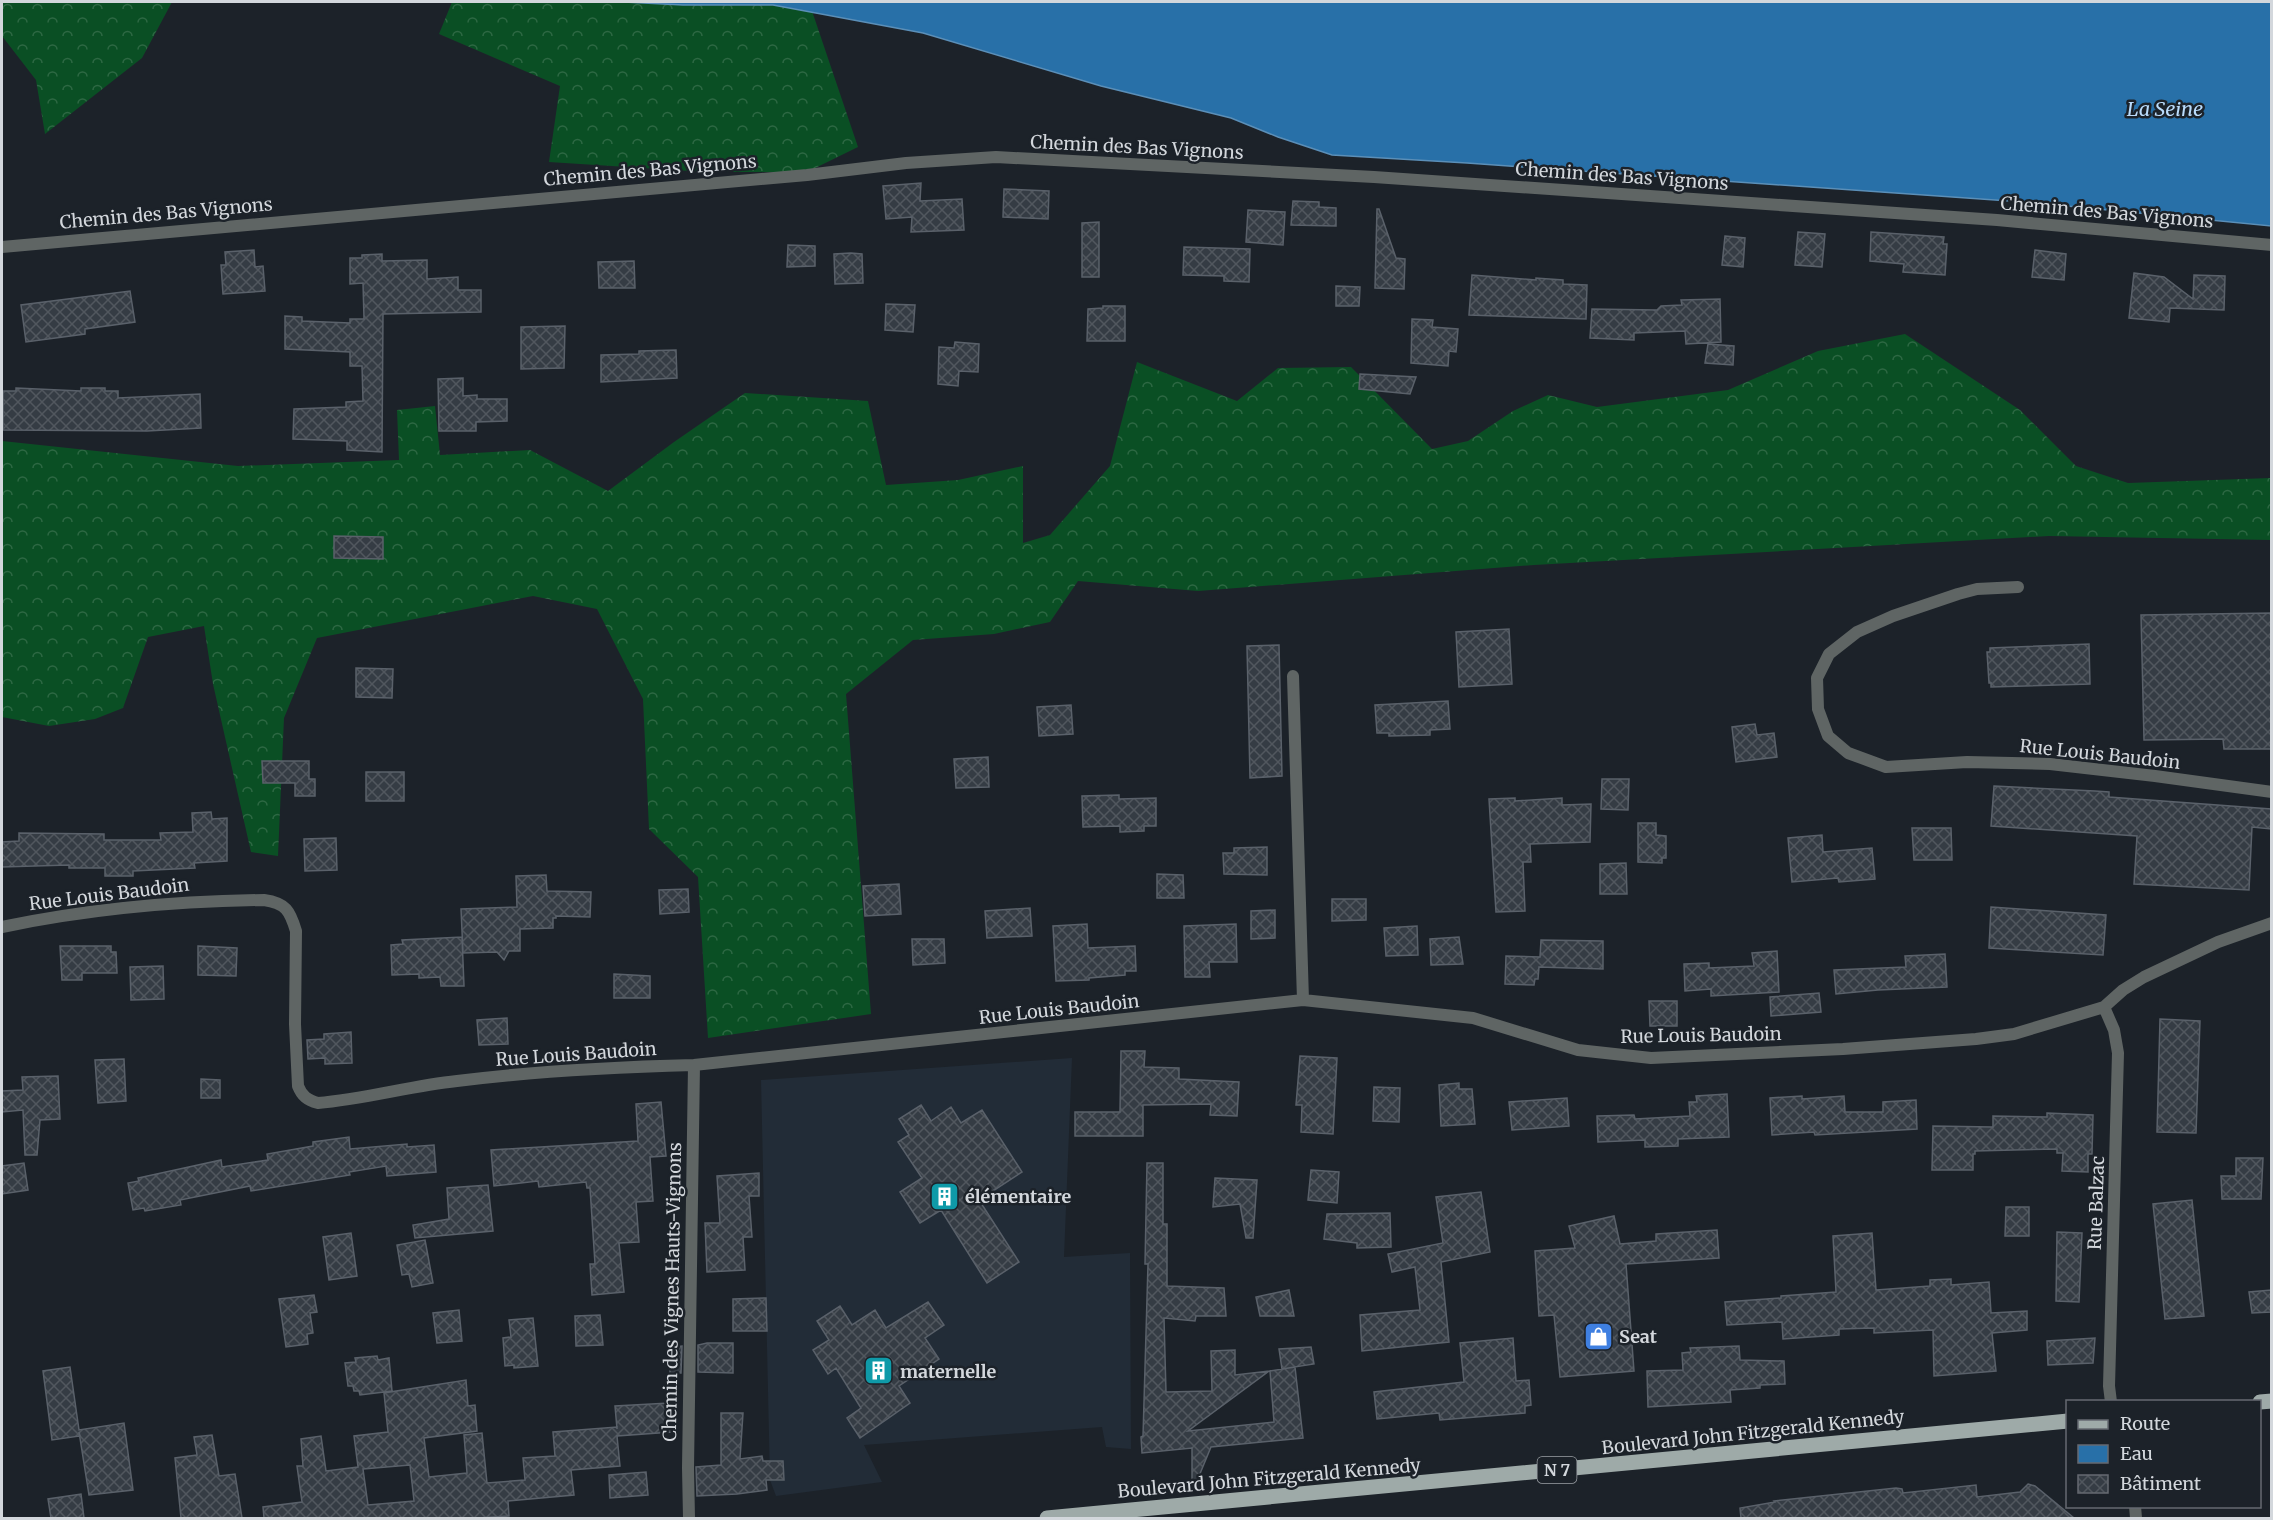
<svg xmlns="http://www.w3.org/2000/svg" width="2273" height="1520" viewBox="0 0 2273 1520" font-family="Merriweather,serif">
<style>
.built{fill:#222c37}
.forest{fill:url(#forest-crowns)}
.water{fill:#2870a8;stroke:#5b8fb8;stroke-width:1.5}
.building{fill:url(#building-cross-hatch);stroke:#5a616a;stroke-width:1.5;fill-rule:evenodd}
.lines{fill:none;stroke-linecap:round;stroke-linejoin:round}
.minor{stroke:#5f6564;stroke-width:12}
.tertiary{stroke:#5f6564;stroke-width:12}
.primary{stroke:#9eaaa8;stroke-width:15}
.labels{text-anchor:middle;dominant-baseline:central;stroke-width:5;stroke-linejoin:round;paint-order:stroke}
.shield{fill:#1c2229;stroke:#9ca1a6;stroke-width:1.5}
.shield-label{font-size:16px;font-weight:bold;fill:#d3d7dc}
.street-label{font-size:18px;fill:#d3d7dc;stroke:#1c2229}
.poi-label{font-size:18px;font-weight:bold;fill:#d3d7dc;stroke:#1c2229;text-anchor:start}
.water-label{font-size:20px;font-style:italic;fill:#badcfc;stroke:#1c2229}
</style>
<defs>
<pattern id="forest-crowns" width="20" height="18" patternUnits="userSpaceOnUse" patternTransform="scale(1.5)"><rect width="20" height="18" fill="#0a4f24"/><path d="M2 6a3 3 0 1 1 6 0M12 15a3 3 0 1 1 6 0" fill="none" stroke="#2d6843"/></pattern>
<pattern id="building-cross-hatch" width="8" height="8" patternUnits="userSpaceOnUse" patternTransform="scale(1.5)"><rect width="8" height="8" fill="#353c44"/><path d="M0 0l8 8M0 8l8-8" fill="none" stroke="#51575e"/></pattern>
</defs>
<rect width="100%" height="100%" fill="#1c2229"/>
<path class="built" d="M1072 1058 1064 1257 1130 1253 1131 1449 1106 1447 1102 1427 864 1445 882 1482 776 1496 770 1480 761 1080Z"/>
<path class="forest" d="M2 2H172L142 58 45 134 36 80 2 36Z
M452 2H624L773 5 812 11 858 147 807 172H706L549 162 560 86 439 34Z
M1905 334 2020 410 2076 466 2128 483 2271 478 2272 540 2049 536 1534 565 1198 591 1078 581 1050 622 994 634 913 640 846 694 871 1014 708 1038 698 877 649 829 643 699 597 609 533 596 317 638 284 718 278 856 251 852 213 684 204 626 148 637 123 708 95 719 49 726 2 717V441L238 466 399 460 397 410 435 406 440 455 530 450 608 491 674 442 745 393 868 401 886 485 958 480 1023 466V543L1050 535 1110 466 1137 362 1237 401 1278 368 1351 367 1432 449 1468 441 1513 411 1548 395 1597 407 1728 390 1818 351Z"/>
<path class="water" d="M624 2H2271V226L2036 203 1467 163 1332 155 1278 137 1231 118 1101 86 923 33 773 5H683Z"/>
<path class="building" d="M921 183 920 201 962 199 964 230 911 232 912 217 886 219 883 186Z
M1004 189 1049 191 1048 219 1003 217Z
M1293 201 1319 202V207L1336 208V226L1291 225Z
M1377 209H1379L1396 258 1405 259 1404 289 1375 288Z
M1248 210 1285 212 1283 245 1246 242Z
M1099 222V277H1082V223Z
M1798 232 1825 234 1822 267 1795 265Z
M1871 232 1944 237 1943 244H1947L1945 275 1903 272 1904 264 1870 261Z
M1725 236 1745 238 1743 267 1722 265Z
M788 245 815 246V266L787 267Z
M1184 247 1250 249 1249 282 1224 281V276L1183 275Z
M254 250 255 267 263 266 265 291 223 294 221 265H226L225 252Z
M2035 250 2066 254 2064 280 2032 277Z
M851 253 862 254 863 283 835 284 834 254Z
M382 254V261L427 260V279L458 277V290H481V312L383 314 382 452 347 450V441L293 439 294 409 346 407V402L363 401 362 366H350V352L285 349V316L302 317V321L350 323V319H364L363 283 350 284V258H362V255Z
M634 261 635 288H599L598 262Z
M2134 273 2164 277 2193 299 2194 275 2225 276 2224 310 2170 308 2169 322 2129 318Z
M1472 275 1536 280V278L1563 280V284L1587 285 1586 319 1469 315Z
M1336 286 1360 287 1359 306H1336Z
M130 291 135 322 85 329V334L26 342 21 305Z
M1720 299 1721 342 1686 344 1685 331 1634 333V340L1590 338 1592 309 1657 310 1661 306 1682 305 1681 300Z
M886 304 915 305 913 332 885 330Z
M1103 306H1125V341H1087L1088 309 1103 308Z
M1412 319 1433 320 1432 327 1458 329 1456 352 1449 351 1448 366 1411 363Z
M565 326 564 368 521 369V327Z
M955 342 979 344 978 372 959 371 958 386 938 384 939 347 954 348Z
M1708 344 1734 346 1733 365 1705 363Z
M676 350 677 378 601 382V355L639 354V351Z
M1360 374 1416 377 1410 394 1359 389Z
M463 378V396L477 395V399H507V421L476 422V431H439L438 379Z
M16 388 81 391V388H105V391H118V398L200 394 201 428 147 431 3 430V391H16Z
M334 536 383 537V559L334 558Z
M2271 613V749H2224L2223 739 2144 740 2141 615Z
M1509 629 1512 684 1459 687 1456 632Z
M2089 644 2090 684 1991 687V683H1989L1987 652H1990V648Z
M1279 645 1282 776 1250 778 1247 646Z
M356 668 393 669 392 698 356 697Z
M1448 701 1450 729 1430 730V735L1389 736V733H1377L1375 705Z
M1071 705 1073 734 1039 736 1037 707Z
M1755 724 1757 735 1774 733 1777 757 1736 762 1732 727Z
M988 757 989 787 956 788 954 759Z
M262 761H309V779H315V796H295V783H263Z
M366 772H404V801H366Z
M1602 779H1629L1628 810 1601 809Z
M1994 786 2095 791 2109 792V797L2271 809V829L2252 827 2249 890 2134 884 2137 836 1991 826Z
M1119 795V799L1156 798V826H1144V831L1120 832V826L1083 827 1082 796Z
M1515 798V801L1562 798V805L1591 804 1590 842 1530 844 1531 862H1523L1525 911 1496 912 1489 799Z
M211 812 212 819 227 818V861L194 863 195 868 133 871V876H105V868H69V865L2 867V842L19 841V833L104 834V840H161L160 833 193 832 192 813Z
M1638 823H1656V835L1666 836V858H1662V863L1638 862Z
M1912 828H1951L1952 860H1914Z
M1822 835 1823 852 1872 848 1875 879 1839 882 1838 878 1792 882 1788 838Z
M336 838 337 870 305 871 304 839Z
M1267 847V875L1224 874 1223 853H1234V848Z
M1626 863 1627 894H1600V864Z
M1157 874 1183 875 1184 898H1157Z
M546 875 547 891 591 892 590 917 556 916V918H553V928L520 929V951H509L504 960 497 952 463 953 461 909 517 907 516 876Z
M899 884 901 914 865 916 863 886Z
M688 889 689 912 660 914 659 890Z
M1332 899H1366V920L1332 921Z
M1991 907 2106 915 2103 955 1989 948Z
M1030 908 1032 936 987 938 985 911Z
M1275 910V938L1251 939V911Z
M1087 924 1088 948 1135 946 1136 971H1125V975L1089 978V980L1056 981 1053 926Z
M1236 924 1237 962H1209L1210 977H1185L1184 926Z
M1417 926 1418 955 1386 956 1384 928Z
M462 937 464 986H441L440 977 419 978V974L392 975 391 945 403 944 402 940Z
M1459 937 1463 964 1431 965 1430 939Z
M912 939H944L945 963 913 965Z
M1541 940 1603 941V969L1539 967 1538 979H1535L1534 985 1505 984 1506 956 1540 957Z
M60 946H111V952H116L117 973H82V980H62Z
M198 946 237 948 236 976 198 975Z
M1777 951 1779 992 1711 996V989L1685 991 1684 964 1709 963V968L1754 966 1752 953Z
M1945 954 1947 987 1878 990 1836 994 1834 970 1906 967 1905 956Z
M163 966 164 999 131 1000 130 967Z
M614 974 650 976V998H614Z
M1819 993 1821 1012 1771 1016 1770 997Z
M1649 1001H1677V1026H1650Z
M507 1018 508 1044 479 1045 477 1020Z
M2160 1019 2200 1021 2196 1133 2157 1132Z
M351 1032 352 1063 325 1064V1058L308 1059 307 1040 324 1039V1034Z
M1121 1051H1145L1144 1067 1179 1068V1079L1239 1082 1237 1116 1210 1115 1211 1104 1143 1105V1136H1075V1112H1120Z
M1300 1056 1337 1058 1333 1134 1301 1132 1302 1105H1296Z
M124 1059 126 1101 98 1103 95 1060Z
M58 1076 60 1119 40 1120 37 1155H25L23 1110 2 1112V1091L23 1090 22 1077Z
M201 1079 220 1080V1098H201Z
M1459 1083V1089H1472L1475 1124 1441 1126 1439 1085Z
M1374 1087 1400 1088 1399 1122 1373 1121Z
M1727 1094 1729 1137 1678 1139V1146L1645 1147V1140L1598 1142 1597 1116 1634 1115 1635 1119 1690 1116 1689 1102H1697L1696 1096Z
M1802 1096V1099L1844 1096 1845 1112H1883V1102L1916 1100 1917 1129 1815 1135 1814 1132 1772 1135 1770 1098Z
M1567 1098 1569 1126 1512 1130 1509 1102Z
M661 1102 666 1156 650 1157 653 1201 636 1202 639 1242 619 1243 624 1292 592 1295 590 1264H595L590 1188H587L586 1182 539 1187 538 1181 494 1186 491 1150 638 1141 636 1104Z
M921 1105 931 1121 951 1107 961 1123 982 1110 1022 1172 979 1200 1019 1262 987 1283 941 1210 920 1223 900 1192 922 1178 898 1142 909 1135 899 1119Z
M2047 1113 2093 1115 2092 1154H2088V1172L2062 1171 2063 1153H2057V1149L1975 1151V1154H1973V1170H1932L1933 1126 1993 1127V1116L2047 1117Z
M349 1137 350 1149 407 1144V1147L434 1145 436 1172 387 1176 386 1166 349 1172 350 1175 251 1191 250 1186 180 1200 181 1205 145 1211 144 1208 133 1210 128 1183 139 1181 138 1178 221 1160 222 1167 268 1160 267 1154 313 1146V1142Z
M2236 1158H2263L2261 1199H2222L2221 1176H2236Z
M24 1163 28 1190 2 1194V1166Z
M1147 1163H1163V1224H1167V1286L1224 1288 1226 1316H1196L1195 1321 1164 1318 1166 1392 1212 1391 1211 1351 1235 1350V1375L1269 1371 1188 1431 1274 1422 1270 1371 1295 1367 1303 1438 1211 1447 1192 1493V1448L1142 1453 1141 1437 1143 1436 1148 1264H1145Z
M1311 1170 1339 1172 1337 1203 1308 1200Z
M759 1173V1196H749L752 1237H743L745 1270 707 1272 705 1223H720L717 1176Z
M1215 1178 1257 1180 1253 1238H1246L1240 1204 1213 1207Z
M488 1185 493 1231 415 1238 413 1225 449 1219 447 1188Z
M1481 1192 1490 1252 1441 1262 1449 1342 1362 1351 1360 1315 1420 1310 1415 1267 1392 1272 1388 1254 1443 1243 1436 1197Z
M2192 1200 2204 1316 2165 1319 2153 1204Z
M2006 1207H2029V1236H2005Z
M1390 1213 1391 1247 1357 1248V1243L1324 1239 1327 1214Z
M1614 1216 1620 1244 1656 1241V1234L1717 1230 1719 1258 1626 1264 1634 1371 1560 1377 1554 1315 1539 1316 1535 1251 1575 1248 1569 1226Z
M2057 1232 2082 1233 2079 1302 2056 1301Z
M351 1233 357 1276 329 1280 323 1237Z
M1872 1233 1876 1290 1930 1286V1280L1951 1279V1285L1989 1282 1991 1313 2027 1311V1330L1992 1333 1996 1371 1934 1376 1933 1330 1874 1333V1328L1839 1329V1335L1783 1339 1782 1322 1727 1325 1725 1302 1781 1298V1296L1836 1292 1833 1236Z
M425 1240 433 1283 412 1287 409 1274 402 1275 397 1245Z
M1289 1290 1294 1316H1260L1256 1297Z
M2271 1290V1312L2252 1313 2249 1292Z
M314 1295 317 1312 310 1313 313 1333 307 1334 308 1344 286 1347 279 1299Z
M766 1298 767 1331H733V1299Z
M928 1302 944 1325 925 1338 939 1359 899 1386 910 1403 860 1438 847 1418 861 1408 836 1368 828 1374 813 1350 829 1340 817 1321 840 1306 852 1325 875 1310 886 1328Z
M459 1310 462 1341 437 1343 433 1313Z
M600 1315 603 1345 576 1346 575 1316Z
M533 1318 538 1366 514 1368V1365L505 1366 503 1338 511 1337 509 1320Z
M1513 1338 1516 1381 1529 1380 1531 1405 1525 1406V1413L1440 1420 1439 1413 1377 1419 1374 1392 1464 1382 1460 1343Z
M2095 1338 2093 1363 2048 1365 2047 1341Z
M707 1343H733V1373L698 1372V1345Z
M682 1346 681 1373H670V1347Z
M1739 1346 1740 1360 1784 1361 1785 1384 1760 1385V1388L1730 1390 1731 1402 1648 1407 1647 1371 1683 1370 1682 1353 1691 1352 1690 1348Z
M1311 1347 1314 1364 1282 1369 1279 1349Z
M377 1356 378 1360 389 1358 392 1391 360 1395 359 1391H354L353 1386H348L345 1363 356 1362 355 1358Z
M70 1367 79 1430 124 1423 133 1490 89 1495 79 1432 80 1436 52 1440 43 1371Z
M466 1380 468 1406 475 1405 477 1431 424 1438 429 1477 467 1473 464 1435 482 1433 487 1483 525 1480 523 1458 555 1456 553 1432 617 1427V1429L615 1406 669 1403 672 1432 617 1436 620 1466 571 1470 574 1495 508 1501 509 1516 477 1518H264L263 1507 302 1502 297 1466H303L301 1439 321 1436 326 1471 358 1467 354 1436 388 1432 384 1393ZM410 1465 414 1501 368 1505 363 1469Z
M721 1413H743L740 1459 762 1456 763 1461H783L784 1480H766L767 1490 737 1494 697 1496 696 1467 721 1465Z
M212 1435 219 1476 235 1474 242 1518H181L175 1458 197 1455 194 1437Z
M646 1472 648 1495 610 1498 609 1475Z
M2028 1484 2035 1486 2074 1518H1741L1740 1508 1775 1502 1774 1501 1896 1488 1902 1489 1903 1493 1976 1485 1977 1497 2020 1492Z
M81 1494 84 1518H51L48 1499Z"/>
<g class="lines">
<path class="minor" d="M2 247 807 175 906 163 996 157 1374 177 1997 220 2272 245
M2018 587 1977 589 1958 594 1893 616 1857 632 1829 654 1817 678 1818 709 1828 736 1848 753 1886 767 1967 762 2050 764 2155 776 2272 792
M1293 676 1303 1000
M2 927C89 909 175 901 264 900 286 903 290 911 296 931L295 1024 298 1086C302 1096 307 1100 318 1103 365 1099 410 1086 457 1081 536 1071 614 1067 694 1065L1303 1000 1473 1018 1578 1050 1651 1058 1843 1049 1976 1039 2014 1034 2104 1007 2123 990 2144 977 2218 942 2272 923
M2104 1007 2114 1030 2118 1053 2109 1386 2111 1402
M689 1518 688 1468 694 1065"/>
<path class="tertiary" d="M2135 1506 2136 1518"/>
<path class="primary" d="M2260 1402 2272 1401
M1047 1518 2068 1421"/>
</g>
<defs>
<symbol id="building-square" viewBox="-11 -11 22 22"><rect x="-9" y="-9" width="18" height="18" rx="4" fill="#0f9aa8" stroke="#1c2229"/><path d="M-4-6H4V6H1V3H-1V6H-4ZM-2.5-4.3h1.7v1.8h-1.7ZM.8-4.3h1.7v1.8H.8ZM-2.5-1h1.7V.8h-1.7ZM.8-1h1.7V.8H.8Z" fill="#fff"/></symbol>
<symbol id="shop-square" viewBox="-11 -11 22 22"><rect x="-9" y="-9" width="18" height="18" rx="4" fill="#3f7fe0" stroke="#1c2229"/><path d="M-5-2.5h2.3a2.7 3.5 0 0 1 5.4 0H5L5.5 6h-11ZM-1.5-2.5h3a1.5 2.3 0 0 0-3 0Z" fill="#fff"/></symbol>
</defs>
<g fill-rule="evenodd">
<use href="#building-square" x="928" y="1180" width="33" height="33"/>
<use href="#shop-square" x="1582" y="1320" width="33" height="33"/>
<use href="#building-square" x="862" y="1354" width="33" height="33"/>
</g>
<g class="labels">
<rect class="shield" x="1537.5" y="1457" width="39" height="26" rx="4.5"/>
<g class="shield-label">
<text x="1557" y="1470">N 7</text>
</g>
<g class="street-label">
<text transform="translate(1137 147) rotate(3)">Chemin des Bas Vignons</text>
<text transform="translate(650 170) rotate(-5)">Chemin des Bas Vignons</text>
<text transform="translate(1622 176) rotate(4)">Chemin des Bas Vignons</text>
<text transform="translate(2107 212) rotate(5)">Chemin des Bas Vignons</text>
<text transform="translate(166 213) rotate(-5)">Chemin des Bas Vignons</text>
<text transform="translate(2100 754) rotate(6)">Rue Louis Baudoin</text>
<text transform="translate(109 894) rotate(-7)">Rue Louis Baudoin</text>
<text transform="translate(1059 1009) rotate(-6)">Rue Louis Baudoin</text>
<text transform="translate(1701 1035) rotate(-1)">Rue Louis Baudoin</text>
<text transform="translate(576 1054) rotate(-4)">Rue Louis Baudoin</text>
<text transform="translate(2096 1203) rotate(-88)">Rue Balzac</text>
<text transform="translate(672 1292) rotate(-89)">Chemin des Vignes Hauts-Vignons</text>
<text transform="translate(1753 1432) rotate(-6)">Boulevard John Fitzgerald Kennedy</text>
<text transform="translate(1269 1478) rotate(-5)">Boulevard John Fitzgerald Kennedy</text>
</g>
<g class="poi-label">
<text x="965" y="1196">élémentaire</text>
<text x="1619" y="1336">Seat</text>
<text x="900" y="1371">maternelle</text>
</g>
<g class="water-label">
<text x="2165" y="108">La Seine</text>
</g>
</g>
<rect width="2273" height="1520" fill="none" stroke="#d3d7dc" stroke-width="6"/>
<rect x="2066" y="1400" width="195" height="108" fill="#1c2229" stroke="#656a71" stroke-width="1.5"/>
<rect x="2078" y="1420" width="30" height="9" fill="#9eaaa8" stroke="#656a71" stroke-width="1.5"/>
<text x="2120" y="1430" font-size="18" fill="#d3d7dc">Route</text>
<rect x="2078" y="1445" width="30" height="18" fill="#2870a8" stroke="#656a71" stroke-width="1.5"/>
<text x="2120" y="1460" font-size="18" fill="#d3d7dc">Eau</text>
<rect x="2078" y="1475" width="30" height="18" fill="url(#building-cross-hatch)" stroke="#656a71" stroke-width="1.5"/>
<text x="2120" y="1490" font-size="18" fill="#d3d7dc">Bâtiment</text>
</svg>
